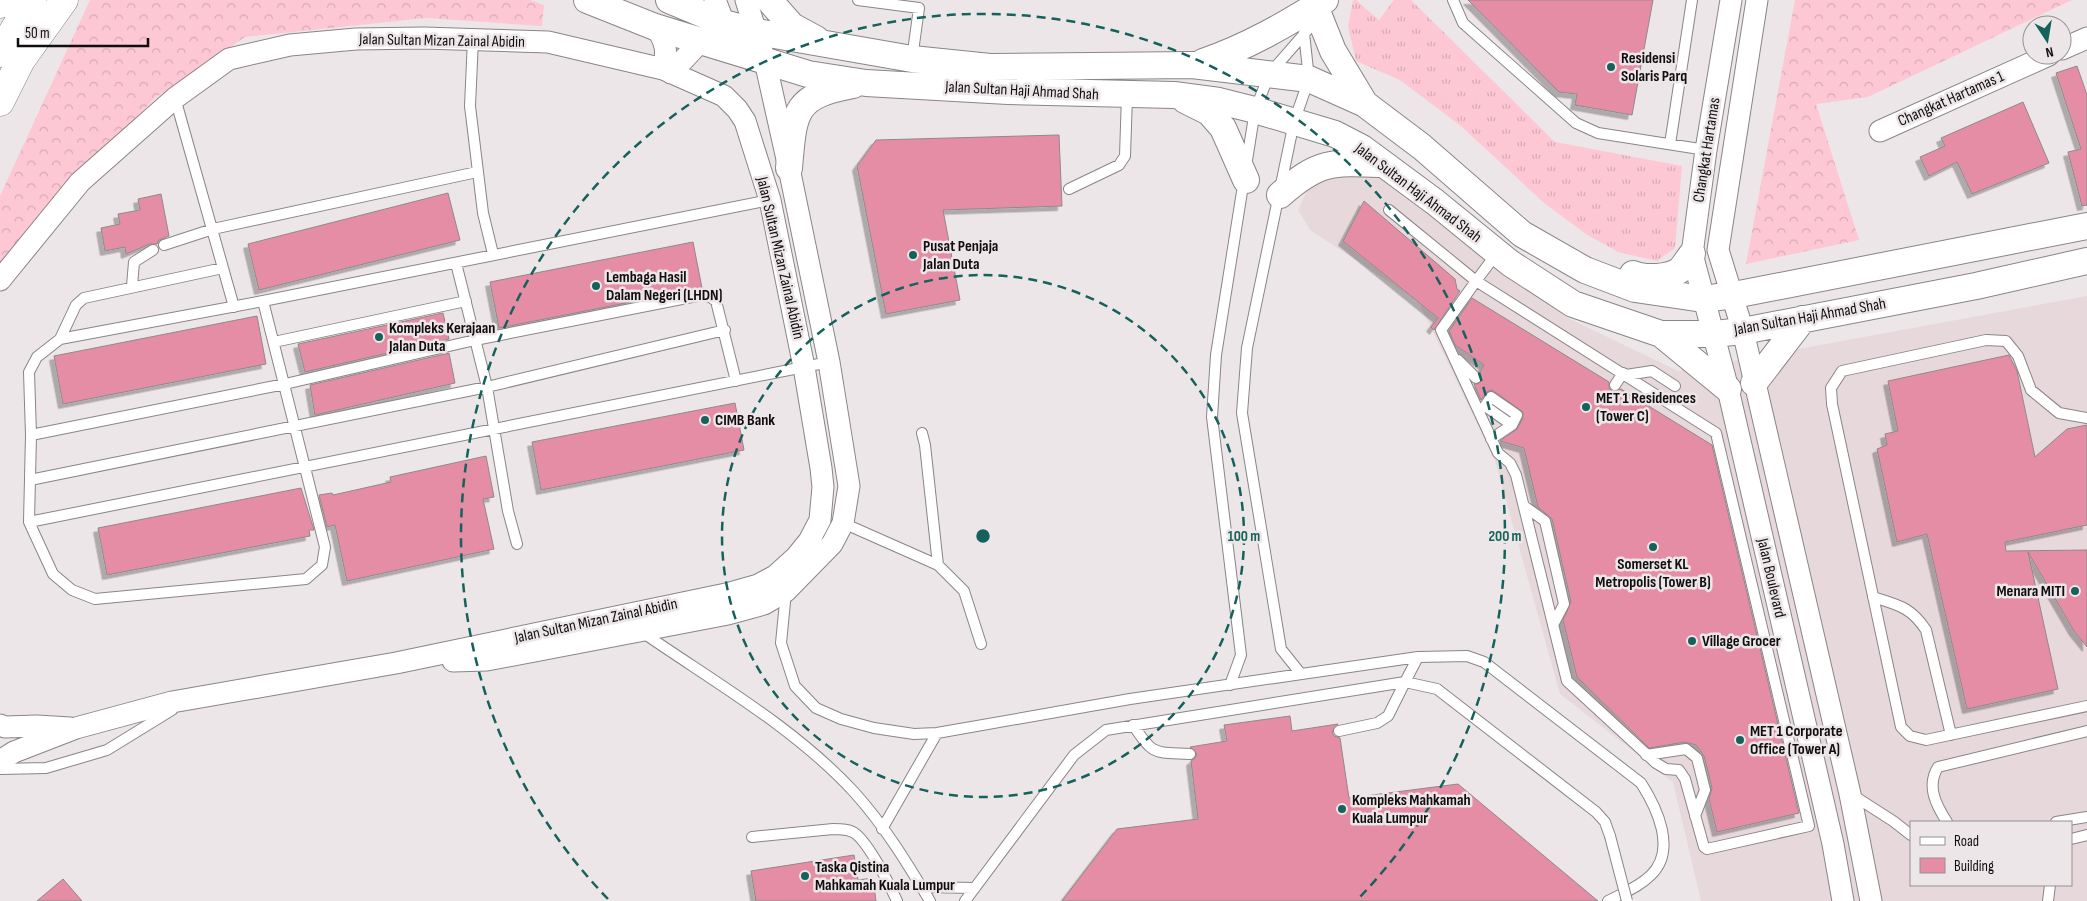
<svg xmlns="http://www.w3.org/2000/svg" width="2087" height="901" viewBox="0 0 2087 901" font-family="'Sofia Sans Condensed',sans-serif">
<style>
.built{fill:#e7d8db;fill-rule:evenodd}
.grass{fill:url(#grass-tufts)}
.forest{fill:url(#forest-crowns)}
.building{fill:#e68da6;stroke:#8e898a;filter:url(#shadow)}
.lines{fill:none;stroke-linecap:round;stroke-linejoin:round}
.service-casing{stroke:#8a8586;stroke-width:12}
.minor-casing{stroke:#8a8586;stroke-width:23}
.tertiary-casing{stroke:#8a8586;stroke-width:28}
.primary-casing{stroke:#8a8586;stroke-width:29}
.service{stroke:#fff;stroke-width:10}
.minor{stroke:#fff;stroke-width:21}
.tertiary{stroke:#fff;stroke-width:26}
.primary{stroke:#fff;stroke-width:28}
.service-bridge-casing{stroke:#8a8586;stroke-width:12;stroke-linecap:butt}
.service-bridge{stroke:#fff;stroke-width:10}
.ring{fill:none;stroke:#15625c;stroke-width:2.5;stroke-dasharray:9 6}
.poi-dot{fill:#15625c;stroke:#ede6e8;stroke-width:2}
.labels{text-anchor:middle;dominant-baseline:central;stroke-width:5;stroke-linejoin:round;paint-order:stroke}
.street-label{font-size:16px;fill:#110e0f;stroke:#ede6e8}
.poi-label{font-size:16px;font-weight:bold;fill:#110e0f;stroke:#ede6e8;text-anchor:start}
.centre{fill:#15625c;stroke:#ede6e8;stroke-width:2.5}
.ring-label{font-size:15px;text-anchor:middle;font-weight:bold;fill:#15625c;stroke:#ede6e8;stroke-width:5;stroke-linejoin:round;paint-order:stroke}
</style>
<defs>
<pattern id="grass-tufts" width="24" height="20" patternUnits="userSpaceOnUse" patternTransform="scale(1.25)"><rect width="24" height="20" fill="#fdc7d4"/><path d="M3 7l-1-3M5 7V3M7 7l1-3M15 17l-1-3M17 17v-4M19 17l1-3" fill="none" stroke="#d8aab5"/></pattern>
<pattern id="forest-crowns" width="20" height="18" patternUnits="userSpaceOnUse" patternTransform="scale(1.25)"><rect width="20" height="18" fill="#fdc7d4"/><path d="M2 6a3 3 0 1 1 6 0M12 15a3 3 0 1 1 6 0" fill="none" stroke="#d8aab5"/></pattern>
<filter id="shadow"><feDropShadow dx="-4.5" dy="4.5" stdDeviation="0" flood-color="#0004"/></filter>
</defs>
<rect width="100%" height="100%" fill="#ede6e8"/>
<path class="built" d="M1380 173 1566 317 1678 371 2087 296V901H1701L1673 782 1560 694 1495 461 1418 301 1310 230 1298 210 1309 186 1342 176ZM1911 822H2071V885H1911Z"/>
<path class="grass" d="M1353 0H1356L1379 20 1394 0H1411L1555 142 1682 166 1675 248 1657 261 1618 252 1586 234 1544 203 1461 126 1400 80 1356 61 1348 26Z"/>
<path class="forest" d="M90 0H530L544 5 542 26 426 18 245 37 155 98 28 229 0 286V196Z
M1795 0H2072L1868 97 1816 104 1859 240 1746 264Z"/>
<path class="building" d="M1468 0H1653L1632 115 1575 105 1577 94 1559 92Z
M2077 66 2087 95V205L2082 206 2068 152 2081 149 2056 73Z
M2023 102 2049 163 1972 194 1957 162 1929 176 1920 157 1945 146 1941 138Z
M1059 135 1062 206 943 210 960 300 886 314 857 166 876 140Z
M448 193 460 240 259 290 248 244Z
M161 194 169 236 159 240 157 244H150L126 254 125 247 105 251 101 228 120 224 118 214 140 210 138 199Z
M1364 201 1455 279 1457 289 1460 291 1434 330 1431 327 1438 318 1343 241Z
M693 242 702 288 499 328 490 282Z
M1472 298 1609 382V388L1612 391 1621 389 1712 445 1799 813 1717 832 1709 799 1712 788 1704 756 1696 745 1685 742 1649 748 1577 677 1563 620 1571 602 1552 519 1538 507 1524 448 1500 441 1517 429 1523 418V412L1492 390 1488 391 1481 400 1474 384H1478L1482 380 1480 372 1484 365 1455 345 1449 331Z
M443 313 449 339 305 372 298 344Z
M257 316 266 364 63 404 54 356Z
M449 353 455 383 315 415 310 385Z
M2009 355 2017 371 2035 457 2067 429 2087 425V525L2005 542 2006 551 2087 550V647L2074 631 2028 552 2058 689 1967 709 1927 534 1897 542 1877 449 1887 445 1885 434 1898 431 1888 381Z
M735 403 744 450 541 490 532 442Z
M486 456 494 497 483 499 494 549 347 581 335 525 327 527 319 495 332 493 333 495 391 482 390 477Z
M301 488 314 530H309L310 536 107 575 98 528Z
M1290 716 1292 731 1338 724 1332 732 1334 736 1340 738 1349 798 1458 784 1598 901H1062L1117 829 1198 819 1191 761 1195 758 1197 754 1190 747 1227 741 1224 725Z
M854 855 858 880 873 878 876 901H756L751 871Z
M63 879 82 901H37Z"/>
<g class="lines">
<defs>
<path id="service" d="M858 0 919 8 912 59
M1453 0 1463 23 1576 123 1598 133 1706 150
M473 39 470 106 483 213 493 254
M175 98 234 307
M1670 144 1692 0
M1069 189 1119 165 1125 156 1127 95
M1389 210 1476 281 1497 253
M164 245 213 229 477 172
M456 263 487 387 508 511 517 544
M1476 281 1716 433 1809 826 1707 849 1704 847 1685 779 1679 770 1666 769 1656 763 1567 681 1516 475 1510 463 1498 453 1441 330Z
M132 286 134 262 153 250
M263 301 325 547 322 565 306 579 95 599 72 590 53 574 29 522 31 435 29 372 37 357 60 339 263 301 770 200
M60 339 76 305 84 298 223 268
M274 342 466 301
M1458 360 1476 378
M1626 375 1652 371 1675 386
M1615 385 1623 373
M2087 418 2059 413 2031 390 2018 356 2006 341 1986 340 1842 371 1831 388 1832 404 1901 727 1910 736 1926 740 2087 706
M922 433 925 445 938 565
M31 435 285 384 475 340 702 295 710 297 716 301 736 381
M1491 439 1512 425 1517 415 1491 397 1485 406 1512 425
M30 480 487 387 725 330
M1524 506 1545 521 1564 604 1553 625
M29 522 829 362
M843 523 938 565 964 591 981 644
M786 592 781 643 795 686 816 708 841 719 874 728 914 734 937 733 1130 699 1418 657 1467 656 1484 662 1641 783C1657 808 1677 850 1651 875 1639 887 1623 893 1608 901
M1873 597C1898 605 1911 607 1926 630L1951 735
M642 632C714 682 794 727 854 792 884 825 907 863 930 901
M1418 657 1405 682 1437 689 1596 812 1605 822 1610 836
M1301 674 1281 649 1242 413 1247 348 1294 122 1309 79 1304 33
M1230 685 1241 655 1212 417 1216 355 1255 110 1270 73 1319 17
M1133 725C1154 756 1153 752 1190 754
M1339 731 1377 723 1388 716 1405 682
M1646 755 1686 749 1697 758 1705 790 1695 816
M0 769 46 768 107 750 172 710
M1851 794 1893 821 1911 835
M1947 822C1936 805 1926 786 1938 767L2087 731
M2056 822 2087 817
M882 829 937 733
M752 837 833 829C841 829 850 829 856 834 870 846 889 883 897 901
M2071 839 2087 835
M921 887 975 888
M965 901 1074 755 1106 730 1405 682
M2048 901 2050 885"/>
<path id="minor" d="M1731 0 1706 150 1692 254 1728 389 1833 844 1843 901
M1757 0 1718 250 1743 331 1850 794 1871 901
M655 27C666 41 668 52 663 69
M2062 49 2087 38
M671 73 701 41 724 23 715 0
M1880 131 2049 55
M0 280 80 182 175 98 229 59 290 45 356 39 424 38 548 42 663 69 724 96 737 109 745 121 770 200 804 367 821 468 823 487 820 520 809 541 796 557 775 576 758 585 726 594 396 663 172 702 76 728 14 752 0 761
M453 661 487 660 728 614 764 604 786 591 832 544 843 523 849 486 829 362 789 168 765 61 746 0
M0 725 5 727 37 726 70 728"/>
<path id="tertiary" d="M587 0 655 27 808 74 866 83 1008 91 1174 95 1219 101 1255 110 1335 134 1362 148 1435 202 1510 263 1573 304 1661 334H1714L1743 331 1976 286 2087 261
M669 0 724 23 757 32 912 59 990 67 1192 65 1309 79 1365 104 1422 147 1522 234 1585 270 1635 289 1703 299 1734 295 2087 226
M769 0 792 26 816 39
M1319 16 1333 51 1365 104
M1203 62C1247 47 1285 25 1325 0
M1185 100 1209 112 1223 128 1246 180
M789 168C794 112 793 96 853 85
M1280 195C1318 161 1332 162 1381 164
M1633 274C1645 279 1669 278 1680 270 1684 266 1688 259 1692 254
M1661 334 1728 389
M1754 383 1803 319"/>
<path id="primary" d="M0 4 2 0
M0 53 32 0
M0 102 21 60 64 0"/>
</defs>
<use href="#service" class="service-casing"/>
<use href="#minor" class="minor-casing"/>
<use href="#tertiary" class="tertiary-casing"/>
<use href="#primary" class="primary-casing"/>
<use href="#service" class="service"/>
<use href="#minor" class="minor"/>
<use href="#tertiary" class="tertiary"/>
<use href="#primary" class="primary"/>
<defs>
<path id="service-bridge" d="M1610 836 1627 901"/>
</defs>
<use href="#service-bridge" class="service-bridge-casing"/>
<use href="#service-bridge" class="service-bridge"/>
</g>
<g class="ring">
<circle cx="983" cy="536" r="261"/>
<path d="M608 899A522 522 0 1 1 1358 899"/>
</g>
<g class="poi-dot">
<circle cx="1611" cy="67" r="5"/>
<circle cx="913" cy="255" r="5"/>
<circle cx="596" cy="286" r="5"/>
<circle cx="379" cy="337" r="5"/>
<circle cx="1586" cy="407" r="5"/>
<circle cx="705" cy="420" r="5"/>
<circle cx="1653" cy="547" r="5"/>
<circle cx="2075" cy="591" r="5"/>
<circle cx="1692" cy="641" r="5"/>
<circle cx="1740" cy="740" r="5"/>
<circle cx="1342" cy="809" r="5"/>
<circle cx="805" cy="876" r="5"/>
</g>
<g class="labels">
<g class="street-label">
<text transform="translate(442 41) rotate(1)">Jalan Sultan Mizan Zainal Abidin</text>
<text transform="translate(1022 91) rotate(3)">Jalan Sultan Haji Ahmad Shah</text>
<text transform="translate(1951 99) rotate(-24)">Changkat Hartamas 1</text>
<text transform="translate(1707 150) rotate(-81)">Changkat Hartamas</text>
<text transform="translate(1418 193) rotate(37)">Jalan Sultan Haji Ahmad Shah</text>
<text transform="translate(780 258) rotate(77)">Jalan Sultan Mizan Zainal Abidin</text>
<text transform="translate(1810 317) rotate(-10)">Jalan Sultan Haji Ahmad Shah</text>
<text transform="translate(1771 578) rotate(77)">Jalan Boulevard</text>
<text transform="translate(596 621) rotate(-12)">Jalan Sultan Mizan Zainal Abidin</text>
</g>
<g class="poi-label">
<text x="1621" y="58">Residensi<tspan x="1621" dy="18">Solaris Parq</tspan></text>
<text x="923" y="246">Pusat Penjaja<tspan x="923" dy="18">Jalan Duta</tspan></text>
<text x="606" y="277">Lembaga Hasil<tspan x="606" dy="18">Dalam Negeri (LHDN)</tspan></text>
<text x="389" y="328">Kompleks Kerajaan<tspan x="389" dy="18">Jalan Duta</tspan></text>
<text x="1596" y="398">MET 1 Residences<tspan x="1596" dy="18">(Tower C)</tspan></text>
<text x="715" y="420">CIMB Bank</text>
<text x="1653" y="564" text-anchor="middle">Somerset KL<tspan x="1653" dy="18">Metropolis (Tower B)</tspan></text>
<text x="2065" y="591" text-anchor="end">Menara MITI</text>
<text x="1702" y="641">Village Grocer</text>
<text x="1750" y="731">MET 1 Corporate<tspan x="1750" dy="18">Office (Tower A)</tspan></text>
<text x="1352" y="800">Kompleks Mahkamah<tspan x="1352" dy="18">Kuala Lumpur</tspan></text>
<text x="815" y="867">Taska Qistina<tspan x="815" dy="18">Mahkamah Kuala Lumpur</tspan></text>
</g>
</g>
<circle cx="983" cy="536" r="8" class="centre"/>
<g class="ring-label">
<text x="1244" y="541">100 m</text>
<text x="1505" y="541">200 m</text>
</g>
<rect x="1910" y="821" width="162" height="65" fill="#ede6e8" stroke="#959091"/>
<rect x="1920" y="837" width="25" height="8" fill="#ffffff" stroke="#959091"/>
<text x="1954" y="846" font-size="15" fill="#110e0f">Road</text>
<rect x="1920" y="858" width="25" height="15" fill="#e68da6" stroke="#959091"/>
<text x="1954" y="871" font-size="15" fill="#110e0f">Building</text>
<g transform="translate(2047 40) rotate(168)"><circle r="24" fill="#ede6e8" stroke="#959091"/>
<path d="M0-4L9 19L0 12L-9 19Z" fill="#15625c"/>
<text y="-8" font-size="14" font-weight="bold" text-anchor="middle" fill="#110e0f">N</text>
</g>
<path d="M18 38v8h130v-8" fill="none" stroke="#110e0f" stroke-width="2.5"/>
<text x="25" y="38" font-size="15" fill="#110e0f" stroke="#ede6e8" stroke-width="4" paint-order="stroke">50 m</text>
</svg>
